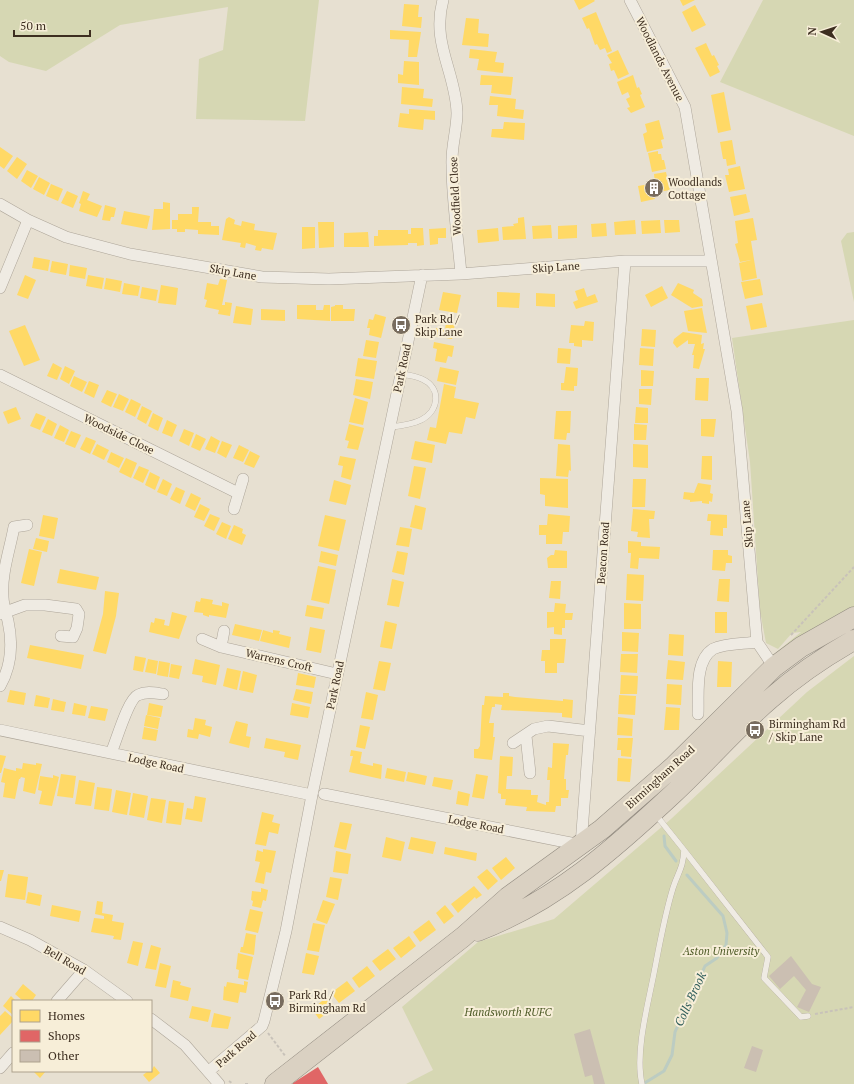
<svg xmlns="http://www.w3.org/2000/svg" width="854" height="1084" viewBox="0 0 854 1084" font-family="'PT Serif',serif">
<style>
.green{fill:#d6d7b3}
.homes{fill:#ffd966}
.shops{fill:#e06666}
.lines{fill:none;stroke-linecap:round;stroke-linejoin:round}
.stream{stroke:#bcccc2;stroke-width:3}
.building{fill:#cbbfb2}
.lane-casing{stroke:#ada599;stroke-width:6}
.street-casing{stroke:#ada599;stroke-width:12}
.highway-casing{stroke:#928b80;stroke-width:21}
.path{stroke:#c8c2b9;stroke-width:2;stroke-dasharray:3 2;stroke-linecap:butt}
.lane{stroke:#efebe3;stroke-width:5.5}
.street{stroke:#efebe3;stroke-width:11}
.highway{stroke:#dad1c2;stroke-width:20}
.labels{text-anchor:middle;dominant-baseline:central;stroke-width:4;stroke-linejoin:round;paint-order:stroke}
.street-label{font-size:11px;fill:#3d2e20;stroke:#f7eed8}
.poi-label{font-size:11px;fill:#3d2e20;stroke:#f7eed8;text-anchor:start}
.park-label{font-size:11px;font-style:italic;fill:#4d5a26;stroke:#f7eed8}
.water-label{font-size:12px;font-style:italic;fill:#2f5d5a;stroke:#f7eed8}
</style>
<rect width="100%" height="100%" fill="#e7e0d1"/>
<path class="green" d="M0 0H319L305 121 196 119 199 59 223 50 228 7 120 25 46 71 9 62 0 56Z
M763 0H854V136L720 82Z
M854 232V302L841 241 847 233Z
M854 320V614L768 659 801 632 792 633 778 649 766 643 760 611 750 462 732 338Z
M854 656V1084H406L433 1070 402 1007 478 942 554 919 671 819 807 692Z"/>
<path class="homes" d="M574 0H594L595 1 579 10Z
M680 0H695L683 6Z
M404 4 419 5 418 17H422L421 28 402 26Z
M695 5 706 25 692 32 682 12Z
M596 12 612 51 607 53 605 48 600 50 597 44 595 45 589 28 587 29 582 18Z
M466 18 479 19 478 33 489 34 488 47 462 45Z
M390 30 421 32 417 57H408L409 40 390 39Z
M706 43 712 56 714 55 719 65 717 66 720 72 710 77 695 48Z
M470 49 497 52 495 62 504 63 503 73 477 70 479 59 469 58Z
M618 50 629 74 618 79 614 70 611 71 609 64 612 63 607 55Z
M404 61 419 62V85L398 83V74L403 75Z
M481 75 513 77 511 95 491 93 492 85H480Z
M633 75 637 88 639 87 642 94 640 95 645 107 631 113 627 108 630 107 626 99 630 97 628 92 622 95 617 82Z
M402 87 424 89 423 98 433 99 432 107 401 104Z
M724 92 731 130 718 133 711 95Z
M490 96 516 99 515 109 524 110 523 119 497 116 498 105H489Z
M409 109 435 111V120L424 119 423 130 398 127 400 113 409 114Z
M659 120 664 139 661 140 663 148 647 152 643 134 647 132 645 124Z
M504 122 525 123 524 140 491 137 492 129H503Z
M732 140 736 164 727 166 726 159H723L720 142Z
M0 147 13 156 4 169 0 166Z
M658 151V154H661L662 160H664L666 169 652 172 648 153Z
M17 157 27 164 17 179 7 171Z
M740 166 745 189 729 192 725 175H729L728 169Z
M27 170 38 176 31 188 21 181Z
M666 172 670 190 653 193 655 199 641 202 638 186 655 183 654 174Z
M39 177 50 183 44 195 33 189Z
M51 184 63 189 58 201 46 196Z
M67 191 78 196 73 208 61 203Z
M83 191 90 194 87 200 102 206 97 217 79 211 81 204 79 203Z
M746 194 750 212 734 216 730 197Z
M163 202 170 203V229L152 230 154 209H163Z
M105 205 116 208 114 217H111L110 221 102 220Z
M192 207H199L198 222H211V226H219V235L198 234V230L185 229V232H177V229H172V220H178V214H192Z
M124 211 150 216 147 229 121 224Z
M229 217 235 220 234 224 241 226 242 221 255 224 254 230 277 233 273 250 262 248 261 251 255 250 256 246 246 243 245 248 240 247 241 243 222 240 226 219Z
M524 217 526 239 503 240 502 227 514 226 513 224 518 223V218Z
M753 218 757 240 751 241 757 278 742 281 739 263 751 260 740 262 735 244 738 243 735 221Z
M635 220 636 234 615 235 614 222Z
M660 220 661 233 642 234 641 221Z
M664 220H679L680 232 665 233Z
M318 222H334V247L319 248Z
M606 223 607 236 592 237 591 224Z
M551 225 552 238 533 239 532 226Z
M577 225V238L558 239V226Z
M302 227H315V248L302 249Z
M411 228H423L424 245 417 246V243H408V245L374 246V236H378V230H408V234H411Z
M446 228V238H438V244L430 245 429 229Z
M498 228 499 241 478 243 477 230Z
M368 232 369 247H344V233Z
M34 257 50 260 48 271 32 268Z
M52 261 68 264 66 275 50 272Z
M70 265 87 268 85 279 69 276Z
M25 275 36 280 28 299 17 295Z
M88 275 104 278 102 289 86 286Z
M106 278 122 281 120 292 104 289Z
M220 279 227 280 222 305H225V302L232 303 230 316 218 314 219 310 205 307 207 300 204 299 207 283 218 285Z
M760 279 763 295 745 299 741 282Z
M124 283 140 286 138 296 122 294Z
M678 283 694 290 693 293 702 299 703 306 692 308 671 295Z
M161 285 178 288 176 305 158 303Z
M662 286 668 298 651 307 645 295Z
M142 287 158 290 156 301 140 298Z
M584 288 587 297 595 294 598 302 576 309 573 302 578 300 575 291Z
M443 292 461 295 457 313 439 310Z
M497 292 520 293 519 308 497 307Z
M536 293 555 294V307L536 306Z
M762 303 767 327 751 330 746 306Z
M297 305H316V310H323L324 305H330V321L297 319Z
M335 305H343V309H355L354 321H331V307L335 306Z
M236 306 253 309 251 325 233 323Z
M702 308 707 333 688 331 684 311Z
M261 309 285 310V321L261 320Z
M375 314 386 317 381 338 369 335 370 328H367L369 319 373 320Z
M585 321 594 322 593 341 582 340V347L574 346V343H569L571 325 584 326Z
M446 322 455 324 452 339 434 336 436 328 445 330Z
M25 325 40 360 24 366 9 331Z
M642 329 656 330 655 347 641 346Z
M683 332 702 335 701 344 704 343 703 349H705L699 369 693 368 694 355H692L695 344H688V340L677 348 673 343 674 339Z
M366 340 379 342 376 358 363 356Z
M434 342 454 346 452 357 448 356 446 363 435 361 437 349 433 348Z
M558 348 571 349 570 364 557 363Z
M640 348 654 349 653 366 639 365Z
M358 358 377 361 374 379 355 376Z
M53 363 62 368 57 380 47 376Z
M65 366 75 371 69 384 60 379Z
M440 367 459 371 456 385 437 381Z
M566 367 578 368 577 386H574V391L561 390V383H564Z
M641 370 654 371 653 386H641Z
M74 376 87 382 82 392 70 386Z
M696 378H709L708 401 695 400Z
M356 379 373 382 370 399 353 395Z
M89 381 99 385 94 398 84 393Z
M444 384 456 387 454 398 479 403 475 419 466 417 462 434 449 432 446 444 427 440 430 427 436 428Z
M639 389H652L651 405 639 404Z
M107 390 117 394 111 407 101 402Z
M119 394 129 399 123 411 113 407Z
M355 398 368 402 363 425 349 422Z
M131 399 141 404 135 417 125 412Z
M142 406 152 411 146 424 137 419Z
M16 407 21 419 8 424 3 412Z
M636 407 648 408V423H635Z
M556 411H571L570 433H567L566 440 554 439Z
M36 413 46 417 40 430 30 426Z
M153 413 163 418 158 431 148 426Z
M48 419 57 424 52 436 42 432Z
M701 419H716L714 437 701 436Z
M167 420 177 425 172 437 162 433Z
M349 424 364 428 358 450 347 448 349 441 345 440Z
M634 424 647 425 646 440H634Z
M60 425 69 430 64 442 54 438Z
M184 429 194 433 189 446 179 441Z
M71 431 81 435 75 448 65 444Z
M196 434 206 439 200 451 191 447Z
M211 436 220 441 215 453 205 449Z
M86 437 96 441 90 454 80 449Z
M222 441 232 445 226 458 217 453Z
M415 441 435 445 432 463 411 459Z
M97 444 109 450 104 460 92 454Z
M558 444 570 445 571 471 569 470 568 477 556 476Z
M633 444 648 445V468L633 467Z
M239 445 249 450 243 462 233 458Z
M250 451 260 456 254 468 244 464Z
M111 452 124 458 119 468 107 462Z
M340 456 356 459 351 480 341 477 343 466 338 465Z
M702 456H712V480L701 479Z
M126 458 137 463 131 478 119 472Z
M139 466 149 470 143 483 133 478Z
M414 466 426 468 420 499 408 496Z
M150 472 160 477 155 490 145 485Z
M540 478 568 479V508L545 506V495L540 494Z
M163 479 172 484 167 496 157 492Z
M633 479H646L645 507H632Z
M334 480 351 485 346 505 329 501Z
M698 483 711 485 710 493 713 494 712 502 709 501V504L702 503V501L690 502V500L683 499 684 492 694 493Z
M176 487 185 491 180 504 170 499Z
M191 493 201 498 195 511 185 506Z
M200 504 210 509 204 521 194 517Z
M415 505 426 508 422 530 410 527Z
M633 509 655 511 654 519H649L650 538 637 537 638 532 631 531Z
M210 514 220 518 214 531 204 526Z
M548 514 570 516 569 532H563L562 544H546V535H539V525H547Z
M708 514 727 515V528H723V536L710 535 711 521H707Z
M43 515 58 518 54 539 39 536Z
M325 515 346 520 339 551 318 546Z
M222 522 231 526 226 539 216 534Z
M234 525 243 529 242 533 246 535 242 545 228 539Z
M400 527 412 529 409 547 396 545Z
M36 538 49 541 47 552 33 549Z
M628 541 641 542V546L660 547 659 559 639 558 638 569 630 568 631 553H628Z
M29 549 42 552 34 586 21 583Z
M555 550 567 551V568H548L547 558 551 555H554Z
M713 550H728V555L732 556V563H726L725 571 712 570Z
M321 551 338 555 336 566 319 562Z
M397 551 408 553 404 575 392 572Z
M318 566 336 570 329 604 311 600Z
M60 569 99 577 96 590 57 583Z
M627 574 644 575 643 601 626 600Z
M392 579 404 582 399 607 387 605Z
M719 579H730L729 602 717 601Z
M551 581H561L560 599 549 598Z
M105 591 119 593 116 616 106 654 93 651 103 614Z
M201 598 213 600 212 604 222 606V602L229 604 226 618 209 615V617L203 615V613L194 612 196 601 200 602Z
M555 603 566 604 565 613H573L572 620H565V628H562V635L554 634V627L547 628V612H554Z
M624 603 641 604V629H624Z
M307 605 324 608 322 619 305 616Z
M172 612 187 616 179 639 149 632 151 622 154 623 155 618 165 620 164 625 169 626Z
M715 612H727V633H715Z
M385 621 397 624 392 649 380 647Z
M235 624 262 630 259 641 232 635Z
M310 627 325 630 321 653 306 650Z
M263 630 273 633V630L280 631 279 634 291 637 289 648 260 641Z
M622 632 639 633 638 652 622 651Z
M669 634 684 635 683 656 668 655Z
M550 639H566L564 663H557V673H545V661H541L542 650H550Z
M30 645 84 655 81 669 27 658Z
M621 654H638L637 673 620 672Z
M135 656 146 658 143 672 133 670Z
M148 659 158 661 156 674 145 672Z
M195 659 220 665 216 685 202 682 203 676 192 674Z
M668 660 685 662 683 680 666 679Z
M159 661 170 663 168 677 157 675Z
M379 661 391 663 385 691 373 689Z
M718 661 732 662 731 687H717Z
M171 664 182 666 179 679 169 677Z
M227 668 241 671 237 690 223 686Z
M243 671 257 675 253 693 239 690Z
M298 673 316 677 314 688 296 685Z
M621 675 638 676 637 694H620Z
M667 684 682 685 681 705 666 704Z
M296 689 313 692 311 704 293 700Z
M10 690 26 693 24 705 7 702Z
M366 692 378 695 373 720 361 718Z
M503 693H509V696L515 697 563 701V699L573 700 572 718 562 717V713L501 710 502 705 495 704V707H492L489 723H494L493 737H495L492 760 474 758V749H478L480 746 482 705H484L485 696 503 697Z
M36 695 50 698 48 708 34 706Z
M619 695 636 696 635 715 618 714Z
M53 699 66 702 64 712 51 710Z
M74 703 87 706 85 716 72 714Z
M149 703 163 706 161 717 147 715Z
M292 703 310 707 308 718 290 715Z
M91 706 108 709 105 721 88 718Z
M666 707 680 708 679 730H664Z
M146 715 160 718 158 729 144 726Z
M618 717 633 719 632 736 617 735Z
M195 718 206 720 205 725 212 727 210 737 199 734 198 739 187 737 188 729 193 730Z
M236 721 248 724 246 736 251 737 249 748 229 743Z
M360 725 370 727 365 749 356 747Z
M144 727 158 730 156 741 142 739Z
M266 738 301 745 298 760 284 757 285 752 264 748Z
M618 738H633L631 757 621 756V750H617Z
M553 743 569 744 568 755H566L564 779H566V790H569L568 798H561V806H556L555 812 526 811 527 807 505 805 506 799H501V794L498 793 500 756 513 757 512 776H507L506 789 531 790V795H538L537 802 546 805V802H549L550 780H547L548 767 552 768Z
M351 750 362 752 360 763 373 766V763L382 765 381 779 349 772 353 756H350Z
M0 755 6 756 1 773H0Z
M618 758 632 759 630 782 617 781Z
M23 763 36 765V763L42 764 35 794 23 791 25 778 21 777 20 779H19L15 799 3 797 5 783 1 782 4 768 16 771V768L22 769Z
M387 768 406 772 404 782 385 778Z
M408 772 427 776 425 785 406 781Z
M61 774 76 776 73 798 57 796Z
M476 774 488 776 484 799 472 797Z
M53 775 59 777 52 806 39 804 42 791 38 790 40 776 53 778Z
M434 777 453 780 451 790 432 786Z
M79 780 95 783 91 806 75 804Z
M97 787 112 789 109 811 94 809Z
M116 790 131 793 127 815 112 812Z
M458 791 470 794 468 806 456 804Z
M133 793 148 796 144 818 129 815Z
M195 796 206 798 202 822 185 819 187 808 193 809Z
M151 798 166 800 162 823 147 820Z
M169 801 184 803 181 825 166 823Z
M262 812 274 815 272 822 280 824 278 834 269 832 266 846 255 844Z
M340 822 352 824 346 850 334 847Z
M386 837 405 842 401 861 382 857Z
M411 837 436 842 433 854 408 849Z
M445 847 477 853 476 861 444 854Z
M263 849 276 851 271 873 266 872 264 884 255 882 260 862 255 861 257 850 263 852Z
M336 851 351 854 348 874 333 872Z
M506 857 515 868 501 880 492 868Z
M487 869 498 881 488 890 477 877Z
M0 870H4L1 881H0Z
M8 874 28 877 25 900 5 897Z
M330 877 342 879 338 900 326 897Z
M474 886 482 895 476 899 475 897 458 913 451 904Z
M261 888 268 890 266 901 263 900 261 908 252 906 253 901 251 900 252 891 261 892Z
M28 892 42 895 40 906 26 903Z
M323 900 335 904 327 924 316 920Z
M97 901 103 902 102 913 113 915 112 921 124 923 121 940 113 939 114 936 91 932 94 918 104 919V916L95 914Z
M52 905 81 911 79 922 50 916Z
M445 905 454 916 444 924 436 913Z
M250 909 263 912 258 933 245 930Z
M429 920 436 930 420 942 413 932Z
M313 923 325 925 319 952 307 950Z
M246 933 256 935 254 955 240 952 241 947H243Z
M409 936 416 946 401 958 393 948Z
M133 941 143 943 138 966 127 963Z
M151 945 161 948 156 970 145 968Z
M388 949 396 959 380 971 372 961Z
M238 953 253 957 248 980 238 978 239 970 236 969Z
M306 953 319 956 314 975 302 973Z
M160 963 171 966 166 988 155 986Z
M367 966 375 976 359 988 352 978Z
M173 980 181 982 180 985 191 988 188 1001 170 997Z
M244 981 248 982 246 993 240 992 238 1003 223 1000 224 986 226 987 227 982 244 985Z
M347 981 355 991 339 1003 331 993Z
M23 984 36 995 32 1001H23L15 994Z
M11 996 16 1001H13V1015L3 1006Z
M327 997 335 1007 319 1019 312 1009Z
M192 1006 211 1010 208 1022 189 1018Z
M5 1011 13 1018V1021L0 1035V1016Z
M214 1013 231 1017 228 1029 211 1027Z
M154 1066 160 1073 149 1082 143 1075 148 1071H151Z
M33 1071H46L40 1078Z"/>
<path class="shops" d="M318 1067 328 1084H293V1083Z"/>
<g class="lines">
<path class="stream" d="M664 836 665 846 676 861
M643 1084 664 1071 672 1055 675 1032 705 966 717 958 726 945 727 933 723 916 687 875"/>
</g>
<path class="building" d="M791 956 812 984 821 987 809 1012 797 1007 806 990 794 976 780 989 769 976Z
M590 1029 605 1084H594L592 1075 585 1077 574 1034Z
M752 1046 763 1050 756 1072 744 1068Z"/>
<g class="lines">
<defs>
<path id="lane" d="M390 427C400 426 411 425 421 420 439 411 442 388 422 379 416 376 408 375 401 374
M684 850 768 957 764 978 801 1017 808 1016
M642 1084C635 1054 647 1008 653 978 659 948 664 917 673 888 678 872 683 869 684 850L656 815"/>
<path id="street" d="M443 0C431 43 456 73 457 113 457 130 451 147 452 165 452 201 458 238 461 274
M630 0 685 107 737 411 757 642 774 667
M0 204 28 220 66 237 130 254 262 277 329 279 461 274 625 261H710
M0 288 28 220
M0 375 238 493
M234 509 243 479
M0 614 25 605H45L76 609 79 614 77 628 73 637 61 636
M202 639 221 647 337 674
M221 647 224 631
M0 686C12 665 13 644 8 621 6 613 3 604 3 597 1 574 10 549 14 527L27 525
M698 714C699 696 694 661 713 649 725 643 744 644 757 642
M0 730 312 795
M526 736 530 773
M513 743 534 729 548 726 590 731
M111 753C116 742 128 699 138 695 146 691 155 693 163 694
M324 794 581 845 625 261
M0 927 30 940 84 970 127 1001
M57 1001 84 970
M151 1019 185 1045 219 1084
M0 1068 13 1053
M209 1071 262 1026 264 1021 286 931 312 795 422 275"/>
<path id="highway" d="M478 931C556 901 615 848 675 792 707 762 736 728 770 699 796 676 824 657 854 640
M275 1084 463 937 508 897 602 829 673 767 774 667 801 647 854 617"/>
</defs>
<use href="#lane" class="lane-casing"/>
<use href="#street" class="street-casing"/>
<use href="#highway" class="highway-casing"/>
<path class="path" d="M791 635 854 567
M815 1014 854 1007
M268 1033 286 1057
M229 1081 233 1084
M245 1084H248"/>
<use href="#lane" class="lane"/>
<use href="#street" class="street"/>
<use href="#highway" class="highway"/>
</g>
<defs>
<symbol id="building-disc" viewBox="-11 -11 22 22"><circle r="9.5" fill="#786c5e" stroke="#f7eed8"/><path d="M-4-6H4V6H1V3H-1V6H-4ZM-2.5-4.3h1.7v1.8h-1.7ZM.8-4.3h1.7v1.8H.8ZM-2.5-1h1.7V.8h-1.7ZM.8-1h1.7V.8H.8Z" fill="#fff"/></symbol>
<symbol id="bus-disc" viewBox="-11 -11 22 22"><circle r="9.5" fill="#786c5e" stroke="#f7eed8"/><path d="M-5-6H5V4H4V6H2V4H-2V6H-4V4H-5ZM-3.5-4V0h7V-4ZM-3.5 1.2v1.5H-2V1.2ZM2 1.2v1.5H3.5V1.2Z" fill="#fff"/></symbol>
</defs>
<g fill-rule="evenodd">
<use href="#building-disc" x="643" y="177" width="22" height="22"/>
<use href="#bus-disc" x="390" y="314" width="22" height="22"/>
<use href="#bus-disc" x="744" y="719" width="22" height="22"/>
<use href="#bus-disc" x="264" y="990" width="22" height="22"/>
</g>
<g class="labels">
<g class="street-label">
<text transform="translate(660 59) rotate(63)">Woodlands Avenue</text>
<text transform="translate(455 196) rotate(-93)">Woodfield Close</text>
<text transform="translate(556 267) rotate(-4)">Skip Lane</text>
<text transform="translate(233 272) rotate(10)">Skip Lane</text>
<text transform="translate(402 368) rotate(-78)">Park Road</text>
<text transform="translate(119 434) rotate(26)">Woodside Close</text>
<text transform="translate(747 524) rotate(-95)">Skip Lane</text>
<text transform="translate(603 553) rotate(-86)">Beacon Road</text>
<text transform="translate(279 660) rotate(13)">Warrens Croft</text>
<text transform="translate(335 685) rotate(-78)">Park Road</text>
<text transform="translate(156 763) rotate(12)">Lodge Road</text>
<text transform="translate(660 777) rotate(-42)">Birmingham Road</text>
<text transform="translate(476 824) rotate(11)">Lodge Road</text>
<text transform="translate(65 960) rotate(30)">Bell Road</text>
<text transform="translate(236 1049) rotate(-41)">Park Road</text>
</g>
<g class="poi-label">
<text x="668" y="182">Woodlands<tspan x="668" dy="13">Cottage</tspan></text>
<text x="415" y="319">Park Rd /<tspan x="415" dy="13">Skip Lane</tspan></text>
<text x="769" y="724">Birmingham Rd<tspan x="769" dy="13">/ Skip Lane</tspan></text>
<text x="289" y="995">Park Rd /<tspan x="289" dy="13">Birmingham Rd</tspan></text>
</g>
<g class="park-label">
<text x="721" y="951">Aston University</text>
<text x="508" y="1012">Handsworth RUFC</text>
</g>
<g class="water-label">
<text transform="translate(690 999) rotate(-65)">Colls Brook</text>
</g>
</g>
<rect x="12" y="1000" width="140" height="72" fill="#f7eed8" stroke="#ada18e"/>
<rect x="20" y="1010" width="20" height="12" fill="#ffd966" stroke="#ada18e"/>
<text x="48" y="1020" font-size="12" fill="#3d2e20">Homes</text>
<rect x="20" y="1030" width="20" height="12" fill="#e06666" stroke="#ada18e"/>
<text x="48" y="1040" font-size="12" fill="#3d2e20">Shops</text>
<rect x="20" y="1050" width="20" height="12" fill="#cbbfb2" stroke="#ada18e"/>
<text x="48" y="1060" font-size="12" fill="#3d2e20">Other</text>
<g transform="translate(822 32) rotate(273)" stroke="#f7eed8" stroke-width="3" paint-order="stroke">
<path d="M0-3L7 15L0 10L-7 15Z" fill="#3d2e20"/>
<text y="-6" font-size="11" font-weight="bold" text-anchor="middle" fill="#3d2e20">N</text>
</g>
<path d="M14 30v6h76v-6" fill="none" stroke="#3d2e20" stroke-width="2"/>
<text x="20" y="30" font-size="12" fill="#3d2e20" stroke="#f7eed8" stroke-width="3" paint-order="stroke">50 m</text>
</svg>
